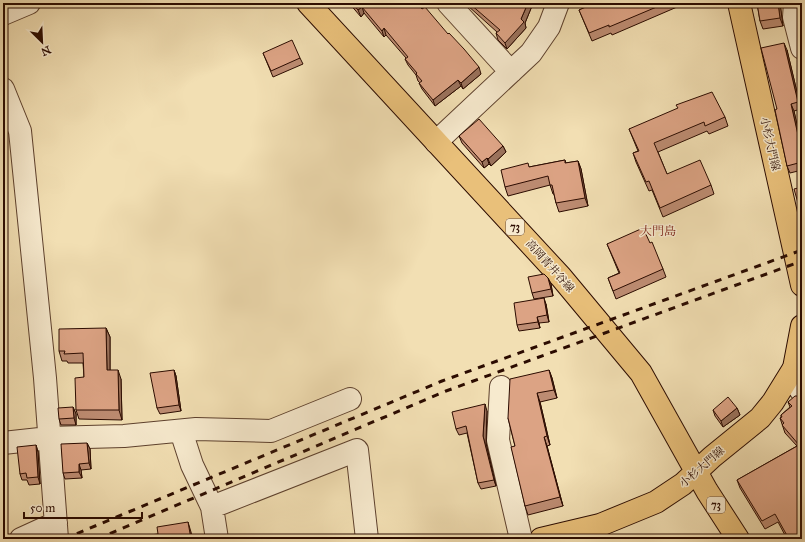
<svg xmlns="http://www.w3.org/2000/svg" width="805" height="542" viewBox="0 0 805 542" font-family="'IM FELL Great Primer','Noto Serif JP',serif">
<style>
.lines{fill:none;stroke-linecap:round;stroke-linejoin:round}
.minor-casing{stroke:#5d402d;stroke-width:24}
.major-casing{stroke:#2b0b00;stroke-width:24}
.minor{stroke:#f7eace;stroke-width:22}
.major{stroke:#e9c07a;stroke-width:22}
.rail{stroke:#2b0b00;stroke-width:3;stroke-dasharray:7 7;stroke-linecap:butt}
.wall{fill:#bd8c72;stroke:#2b0b00}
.shaded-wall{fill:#9a725c;stroke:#2b0b00}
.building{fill:#dca384;stroke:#2b0b00}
.labels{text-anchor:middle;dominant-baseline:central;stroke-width:3;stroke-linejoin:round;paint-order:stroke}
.shield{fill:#f7eace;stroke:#684e3e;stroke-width:1}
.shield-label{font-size:10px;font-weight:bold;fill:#2b0b00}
.street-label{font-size:11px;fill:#2b0b00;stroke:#f7eace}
.neighbourhood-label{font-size:12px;fill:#7a1f14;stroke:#f7eace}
</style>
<rect width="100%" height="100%" fill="#f2dfb3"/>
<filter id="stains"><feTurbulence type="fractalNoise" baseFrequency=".005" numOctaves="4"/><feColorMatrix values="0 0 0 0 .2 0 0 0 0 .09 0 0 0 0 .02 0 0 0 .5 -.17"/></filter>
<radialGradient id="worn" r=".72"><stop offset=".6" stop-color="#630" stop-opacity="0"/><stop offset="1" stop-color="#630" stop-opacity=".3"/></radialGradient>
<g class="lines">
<defs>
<path id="minor" d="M448 3 511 72
M795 3 794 17 802 48
M3 14 29 3
M3 89 20 131 45 378 57 539
M436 142 531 53 549 27 558 3
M802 369 794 368 799 388 802 392
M501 387 498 440 521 539
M181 431 192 465 212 507
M3 443 49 438 124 436 196 429 271 431 350 399
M21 539 56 523
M217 539 212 507 357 450 367 539"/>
<path id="major" d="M308 3 561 277 641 373 707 491 738 539
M739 3 802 285
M541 539 600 525 656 502 683 484 712 457 760 418 773 402 794 368 802 326"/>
</defs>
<use href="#minor" class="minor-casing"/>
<use href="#major" class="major-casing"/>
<use href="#minor" class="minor"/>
<use href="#major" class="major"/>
<path class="rail" d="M64 539 442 381 802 250
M97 539 446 391 802 261"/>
</g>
<path class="wall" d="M349 3H417L481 74 463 89 461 86 435 106 422 89 419 83H420L418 81 416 75 408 65 405 59 406 58 386 35 384 37 364 13 361 17Z
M466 3H538L536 7 532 6 525 23 526 28 507 49 498 40 496 33 497 32 467 5Z
M595 3H684V4L612 35 611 33 592 41 579 10Z
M757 3H780L783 26 763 29 760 21Z
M787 50 801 109 794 111 799 135 802 134V170L790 173 787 166 777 109Z
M263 53 300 58 303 64 273 77Z
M725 117 728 126 709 134 707 131 658 152 667 174 711 185 714 194 663 217 652 190 649 191 636 162 633 153 638 151 629 129Z
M459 136 503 146 506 152 491 166 489 164 484 168 462 143Z
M565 160 566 163 578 161 581 169 588 206 559 212 556 203 554 194H553L550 185 508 196 505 187 529 167Z
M650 243 663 269 666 277 616 299 608 278 619 273 607 244Z
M548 278 551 284 553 296 534 299 532 293Z
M546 304 549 322 539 323 540 328 519 331 517 325Z
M106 328 110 337V370L121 379 122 420 79 419 76 410 84 377 83 363H68L67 361H62L59 351Z
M174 370 176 376 181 411 160 414 157 408Z
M549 370 552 378 557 398 540 402 550 445 547 446 563 506 528 515 525 506 515 446 508 418Z
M801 396 802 539H787L778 522 765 529 740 488 737 480 797 446 785 433 780 418 781 417V415L790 407 788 402Z
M73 407 76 414V425H61L59 419Z
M737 408 740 415 723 427 715 416 713 410Z
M487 411 486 443 496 486 481 489 478 483 467 433 459 435 456 429Z
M87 443 90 449 91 469 81 470 82 478 65 479 63 473Z
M36 445 38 452 40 484 29 485 27 480H22L20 474Z"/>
<path class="shaded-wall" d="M528 3H531L532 6 525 23 526 28 507 49 505 43 521 19Z
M534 3H538L536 7Z
M778 3H780L783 26 780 18Z
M362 7 364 13 361 17 358 10Z
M384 28 386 35 384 37 382 31Z
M784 43 787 50 801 109 798 102Z
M479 67 481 74 463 89 461 83Z
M458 80 461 86 435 106 433 100Z
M791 104 794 111 801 142 798 135Z
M503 146 506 152 491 166 488 159Z
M487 158 489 164 484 168 482 162Z
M578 161 581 169 588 206 585 198Z
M548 278 551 284 553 296 551 289Z
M544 298 546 304 549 322 547 315Z
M537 317 539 323 540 328 538 322Z
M106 328 110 337V380L107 370Z
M118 370 121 379 122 420 119 410Z
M174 370 176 376 181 411 179 405Z
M549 370 552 378 557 398 554 390Z
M537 393 540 402 550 445 547 436Z
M485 404 487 411 486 443 496 486 494 480 483 436Z
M73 407 76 414V425L74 418Z
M737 408 740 415 723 427 721 421Z
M544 437 547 446 563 506 560 497Z
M87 443 90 449 91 469 89 463Z
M36 445 38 452 40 484 38 477Z
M79 464 81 470 82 478 79 472Z
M188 522 191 532 193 539H191Z"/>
<path class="building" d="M352 3H417L422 9 425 7 448 34 449 33 464 49 479 67 461 83 458 80 433 100 419 83 422 81 416 74 417 73 405 59 408 57 384 28 382 31 362 7 358 10Z
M469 3H528L521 19 524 22 505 43 496 33 500 30Z
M595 3H666L609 27V25L589 33 579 10Z
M757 3H778L780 18 760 21Z
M292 40 300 58 271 71 263 53Z
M784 43 798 102 791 104 798 135 802 134V162L787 166 775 110 777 109 761 48Z
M712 92 725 117 705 126 704 122 654 143 667 174 700 160 711 185 660 208 649 181 646 182 633 153 639 151 629 129 678 108 676 105Z
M479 119 503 146 488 159 487 158 482 162 459 136Z
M565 160V163L578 161 585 198 556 203 552 185H550L548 176 505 187 501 170 528 163 529 167Z
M802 187V210H800L794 189Z
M643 228 650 243 652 242 663 269 613 291 608 278 620 273 607 244Z
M544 274 548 278 551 289 532 293 528 277Z
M544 298 547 315 537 317 538 322 517 325 514 303Z
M106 328 107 370H118L119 410H76L75 378 84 377 83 353 64 354 65 351H59V329Z
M174 370 179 405 157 408 150 373Z
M549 370 554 390 537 393 547 436 544 437 560 497 525 506 511 447 515 446 508 418 510 379Z
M795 396H801L802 397V539H789L775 514 762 521 737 480 799 445 782 425 784 423 780 418 782 417 781 415 792 406 788 402Z
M728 397 737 408 721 421 713 410Z
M485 404 483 436 494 480 478 483 466 426 456 429 452 412Z
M73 407 74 418 59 419 58 408Z
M87 443 89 463 79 464V472L63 473 61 444Z
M36 445 38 477 27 478 26 473 20 474 17 447Z
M188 522 191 539H143L142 536 158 534 157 527Z"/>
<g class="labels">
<g class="shield">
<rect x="506" y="219" width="18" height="16" rx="3"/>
<rect x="707" y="497" width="18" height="16" rx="3"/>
</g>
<g class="shield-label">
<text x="515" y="227">73</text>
<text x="716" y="505">73</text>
</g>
<g class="street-label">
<text transform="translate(770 144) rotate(77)">小杉大門線</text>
<text transform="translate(550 266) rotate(48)">高岡青井谷線</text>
<text transform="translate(702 467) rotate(-41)">小杉大門線</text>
</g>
<g class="neighbourhood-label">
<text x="658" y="231">大門島</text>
</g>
</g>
<rect width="805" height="542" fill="none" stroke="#f2dfb3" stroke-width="16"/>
<rect x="4" y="4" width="797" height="534" fill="none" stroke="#2b0b00" stroke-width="2"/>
<rect x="8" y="8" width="789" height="526" fill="none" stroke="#2b0b00"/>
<g transform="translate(42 42) rotate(156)" stroke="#f7eace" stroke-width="3" paint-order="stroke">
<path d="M0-3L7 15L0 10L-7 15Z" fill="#2b0b00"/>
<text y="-6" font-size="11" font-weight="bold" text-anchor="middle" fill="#2b0b00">N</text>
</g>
<path d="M24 512v6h118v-6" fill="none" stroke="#2b0b00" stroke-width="2"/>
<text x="30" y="512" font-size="12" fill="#2b0b00" stroke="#f7eace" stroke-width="3" paint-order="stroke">50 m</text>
<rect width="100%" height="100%" filter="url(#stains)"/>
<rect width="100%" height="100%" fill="url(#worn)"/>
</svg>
